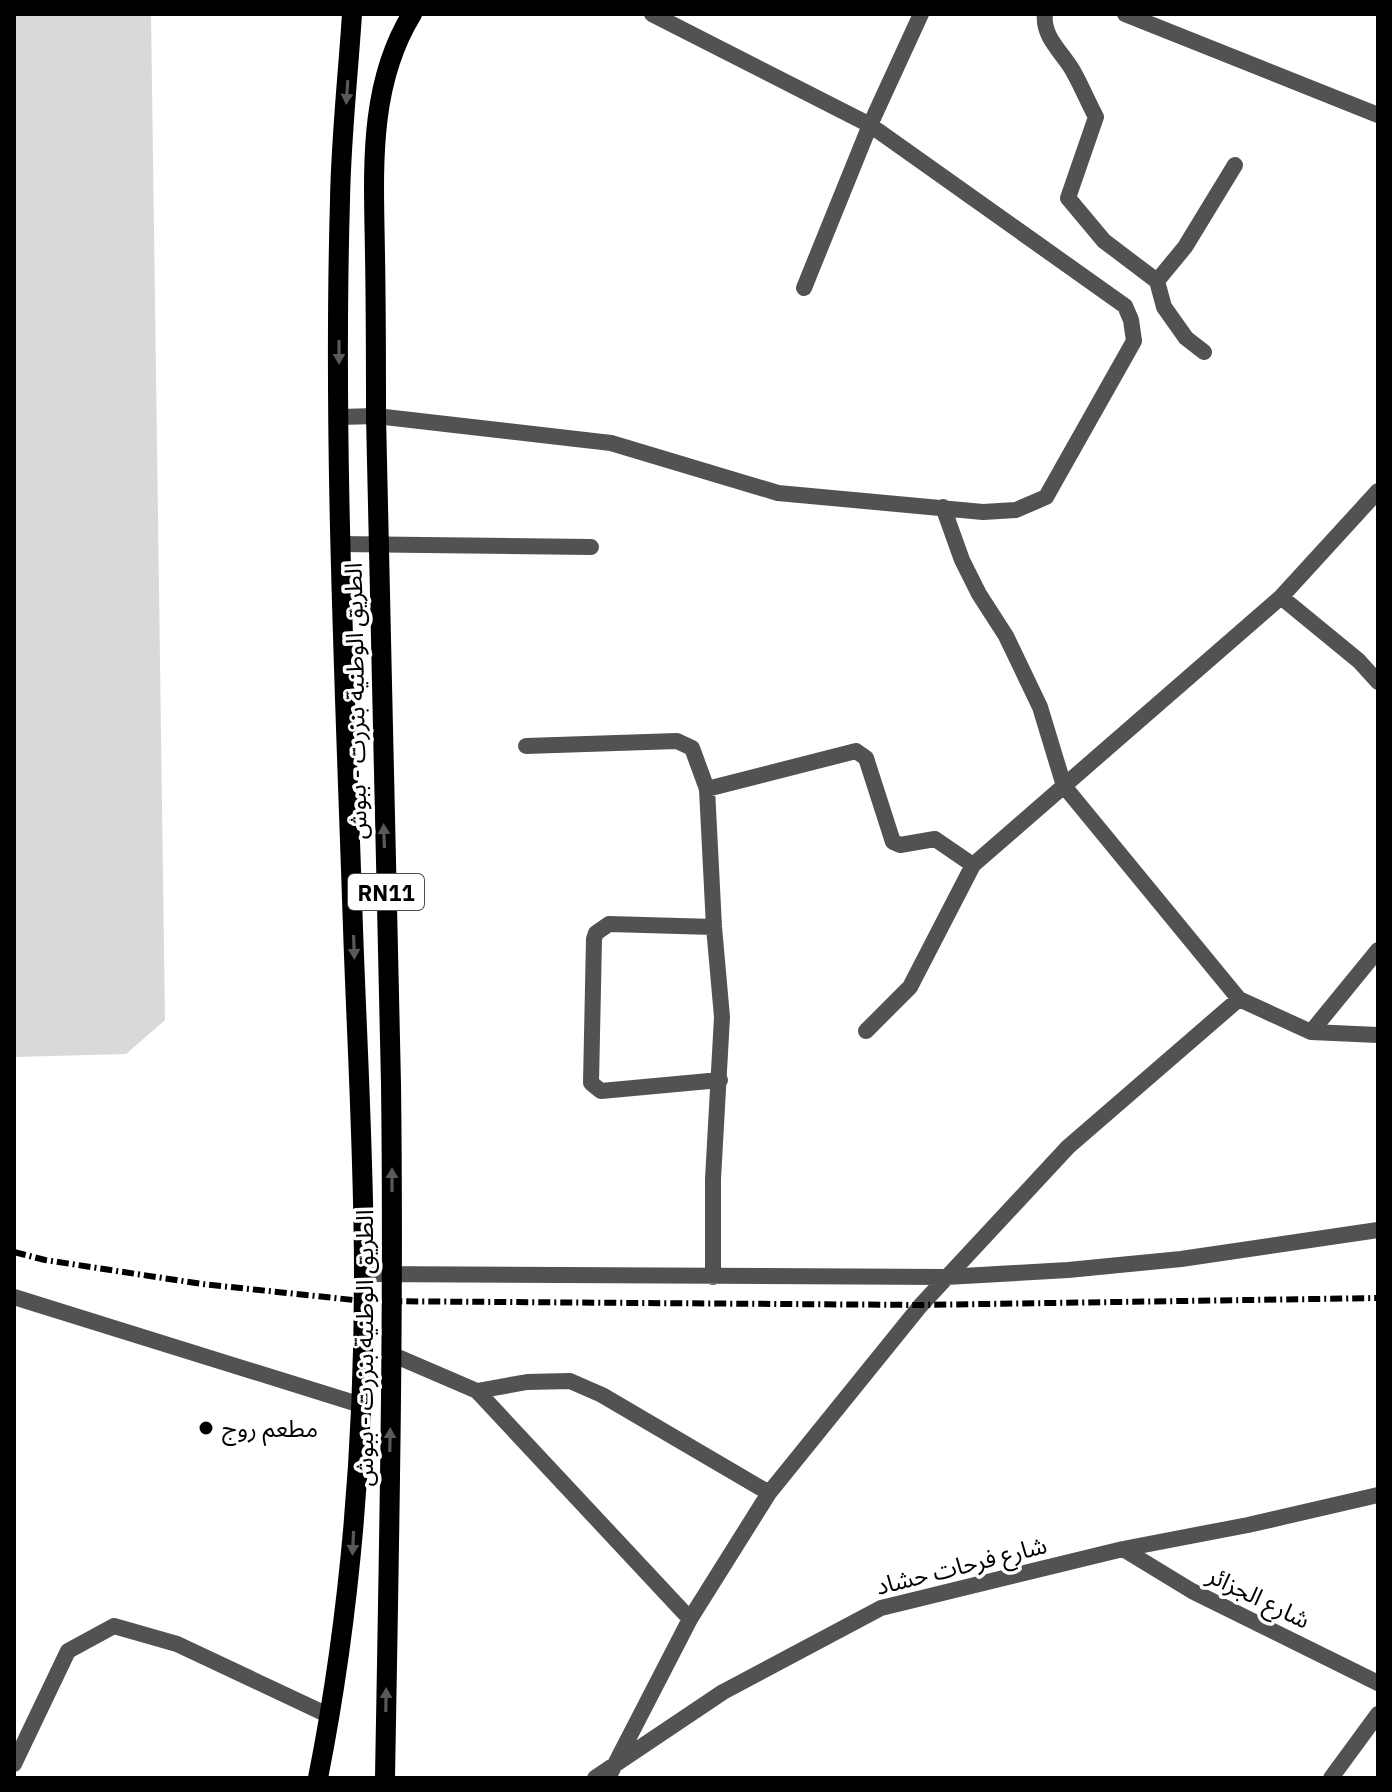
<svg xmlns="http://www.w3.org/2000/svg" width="1392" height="1792" viewBox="0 0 1392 1792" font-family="'IBM Plex Sans','Noto Sans Arabic',sans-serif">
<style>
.green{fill:#d9d9d9}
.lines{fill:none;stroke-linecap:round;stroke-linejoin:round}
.lane{stroke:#525252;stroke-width:16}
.street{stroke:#525252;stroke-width:16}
.primary{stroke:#000;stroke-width:20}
.rail{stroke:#000;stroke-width:6;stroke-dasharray:12 4 2 4;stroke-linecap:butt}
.oneway{fill:#595959}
.poi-dot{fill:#000;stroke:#fff;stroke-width:3}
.labels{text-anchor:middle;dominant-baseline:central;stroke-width:7;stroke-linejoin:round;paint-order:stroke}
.shield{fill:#fff;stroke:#4c4c4c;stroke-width:2}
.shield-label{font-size:22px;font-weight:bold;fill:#000}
.street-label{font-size:24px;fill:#000;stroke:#fff}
.poi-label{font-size:24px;fill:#000;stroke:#fff;text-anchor:start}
</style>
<rect width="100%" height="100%" fill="#fff"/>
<path class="green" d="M14 14H151L165 1020 126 1054 14 1057Z"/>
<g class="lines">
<path class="lane" d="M1045 14C1042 37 1063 53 1073 71 1081 85 1088 102 1096 117L1068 198 1104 241 1157 281 1164 307 1186 338 1204 352
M1157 281 1185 247 1235 165
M14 1764 68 1651 114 1626 177 1644 330 1716"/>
<path class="street" d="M1125 14 1378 115
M804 288 870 125 921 14
M340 417 376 416 611 443 778 493 983 512 1016 510 1046 497 1134 341 1131 320 1125 306 870 125 652 14
M943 507 962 560 979 594 1006 636 1040 707 1064 786 1239 999
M339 544 591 547
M1281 597 1359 661 1378 682
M526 746 677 741 692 748 707 789
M714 927 609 924 596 933 594 939 591 1083 601 1091 720 1080
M866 1031 910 987 973 865 1281 597 1378 491
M1311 1032 1378 950
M364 1274 946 1277 1068 1270 1181 1259 1378 1230
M713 1277V1179L722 1017 714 927 707 789 856 751 866 758 893 842 900 845 935 839 973 865
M14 1297 361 1405
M391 1354 477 1391 690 1619
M477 1391 527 1382 570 1381 602 1395 769 1493
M1123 1549 1192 1591 1378 1683
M595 1778 723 1692 881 1608 1123 1549 1248 1525 1378 1495
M608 1778 690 1619 769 1493 921 1305 1068 1147 1239 999 1311 1032 1378 1035
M1331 1778 1378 1714"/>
<path class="primary" d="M318 1778C351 1612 364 1443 364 1275 364 1159 357 1044 353 928 345 686 333 443 340 200 341 138 348 76 352 14
M385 1778C389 1547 394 1315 391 1084 388 861 379 639 376 416 376 363 376 309 375 256 374 174 367 87 412 14"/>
<path class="rail" d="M14 1252 45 1260 202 1284 363 1301 921 1305 1378 1298"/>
</g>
<defs><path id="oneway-solid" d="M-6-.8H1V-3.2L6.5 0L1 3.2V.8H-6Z" transform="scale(2)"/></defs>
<g class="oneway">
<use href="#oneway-solid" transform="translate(347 92) rotate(94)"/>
<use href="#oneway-solid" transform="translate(339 352) rotate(90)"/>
<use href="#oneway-solid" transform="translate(384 836) rotate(-92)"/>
<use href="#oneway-solid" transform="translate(354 947) rotate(88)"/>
<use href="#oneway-solid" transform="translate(392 1180) rotate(-90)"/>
<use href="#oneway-solid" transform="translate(390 1440) rotate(-89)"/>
<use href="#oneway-solid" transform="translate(353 1543) rotate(93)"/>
<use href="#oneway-solid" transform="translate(386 1700) rotate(-89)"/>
</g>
<circle class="poi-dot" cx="206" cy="1428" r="8"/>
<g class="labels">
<rect class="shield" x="348" y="874" width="76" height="36" rx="6"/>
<g class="shield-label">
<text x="386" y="892">RN11</text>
</g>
<g class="street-label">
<text transform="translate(355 701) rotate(-91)">الطريق الوطنية بنزرت - ببوش</text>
<text transform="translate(364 1348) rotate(-90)">الطريق الوطنية بنزرت - ببوش</text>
<text transform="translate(961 1565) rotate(-14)">شارع فرحات حشاد</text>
<text transform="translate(1259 1597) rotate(26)">شارع الجزائر</text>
</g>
<g class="poi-label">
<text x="222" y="1428">مطعم روج</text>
</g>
</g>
<rect width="1392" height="1792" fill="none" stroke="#000000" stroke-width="32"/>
</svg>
